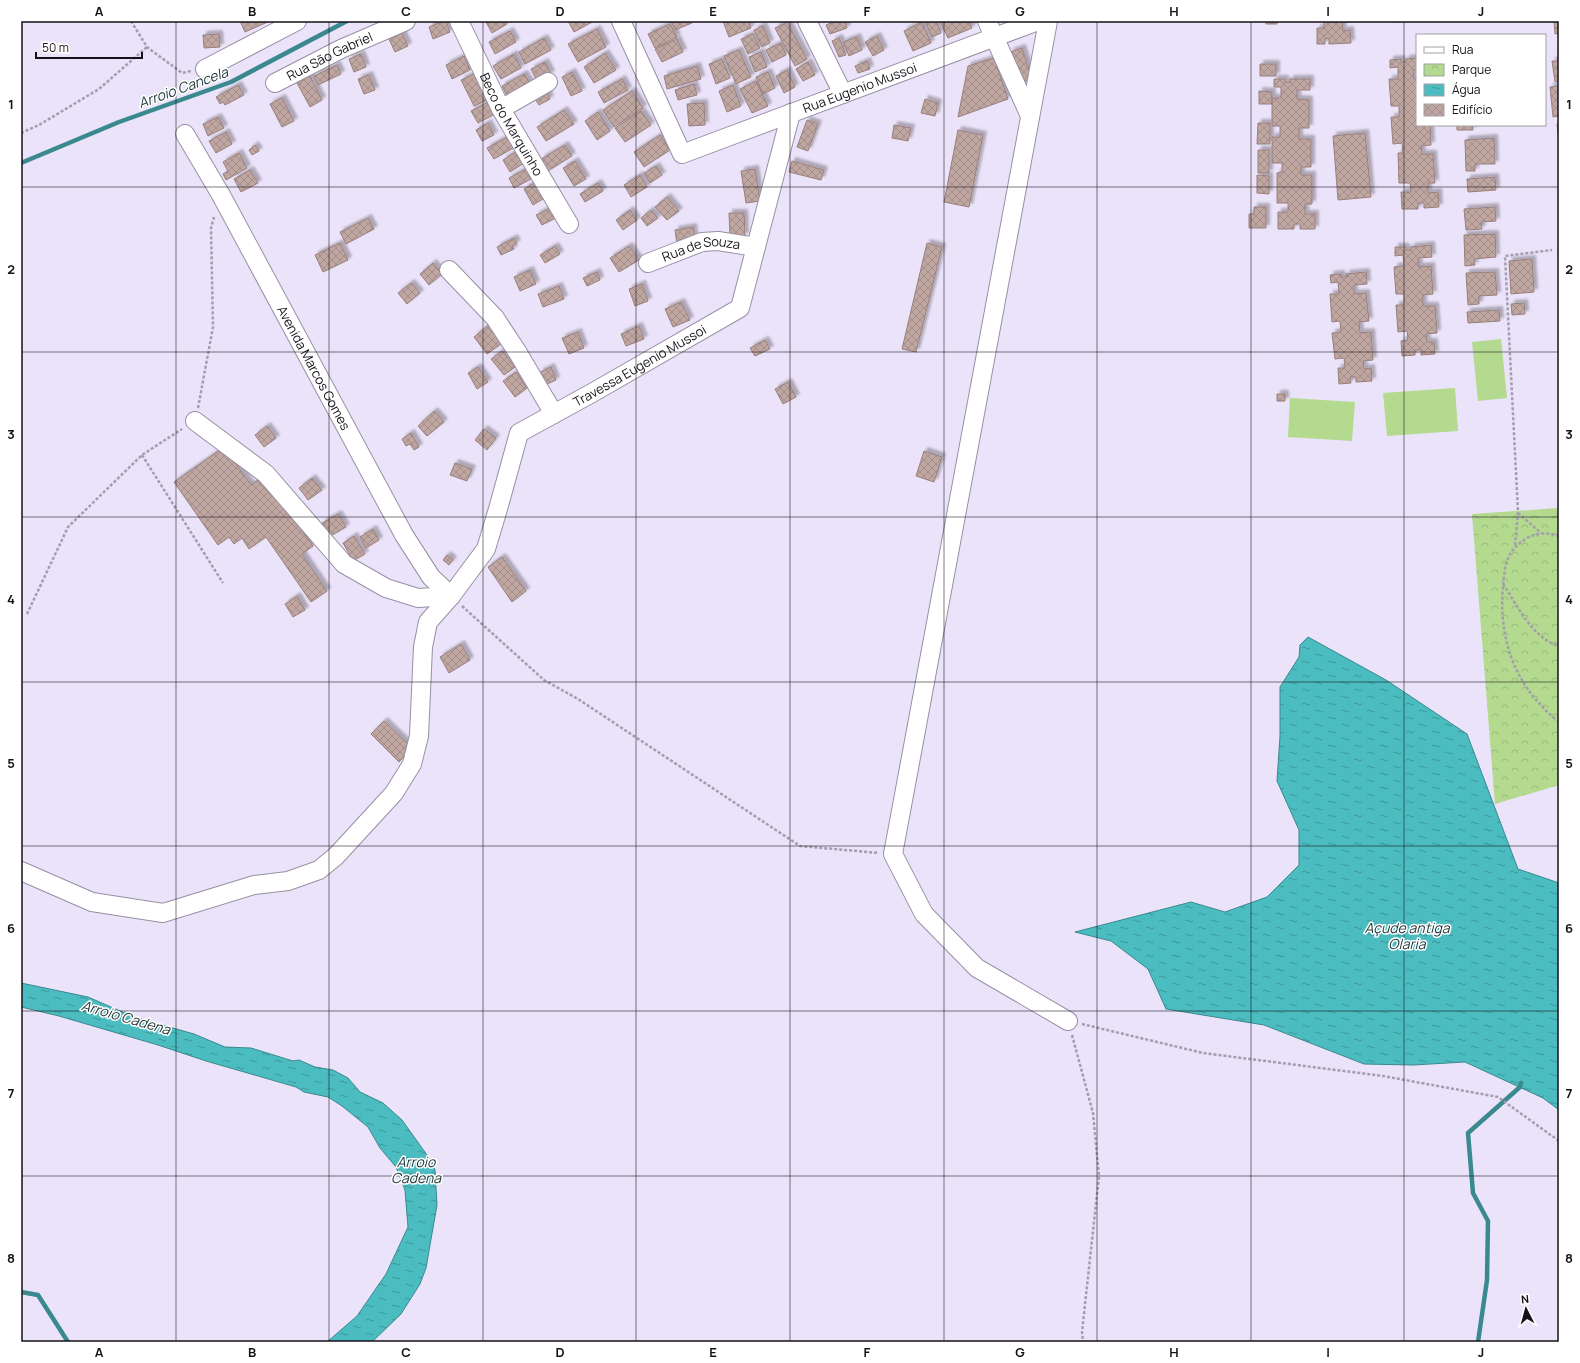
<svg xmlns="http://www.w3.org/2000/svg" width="1580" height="1363" viewBox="0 0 1580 1363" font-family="Manrope,sans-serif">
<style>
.park{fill:url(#park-crowns)}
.pitch{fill:#b3da8e}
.water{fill:url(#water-ripples);stroke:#3a898e}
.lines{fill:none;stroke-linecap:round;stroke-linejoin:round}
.stream{stroke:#3a898e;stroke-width:4.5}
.building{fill:url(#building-cross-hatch);stroke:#987f7b;filter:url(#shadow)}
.minor-casing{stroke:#9790a4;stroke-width:20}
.path{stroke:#a39dae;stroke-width:2.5;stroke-dasharray:3 2;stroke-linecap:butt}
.minor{stroke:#fff;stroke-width:18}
.grid{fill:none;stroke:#141118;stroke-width:1;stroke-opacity:0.55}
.labels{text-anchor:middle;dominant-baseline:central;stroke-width:3;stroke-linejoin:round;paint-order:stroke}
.street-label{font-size:13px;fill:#141118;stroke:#fff}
.water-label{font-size:14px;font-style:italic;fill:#1c3536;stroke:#fff}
.neatline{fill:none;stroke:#141118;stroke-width:1.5}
.grid-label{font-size:13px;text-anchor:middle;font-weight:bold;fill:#141118}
</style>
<defs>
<pattern id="park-crowns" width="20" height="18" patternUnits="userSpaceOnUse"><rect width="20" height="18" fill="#b3da8e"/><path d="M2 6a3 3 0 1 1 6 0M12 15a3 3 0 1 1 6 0" fill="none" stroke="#99ba7a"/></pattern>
<pattern id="water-ripples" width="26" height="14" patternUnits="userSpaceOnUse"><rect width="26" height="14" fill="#4bbcc0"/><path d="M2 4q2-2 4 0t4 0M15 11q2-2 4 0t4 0" fill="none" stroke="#3d979b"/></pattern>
<pattern id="building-cross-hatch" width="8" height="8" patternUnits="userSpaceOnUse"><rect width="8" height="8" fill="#bfa6a1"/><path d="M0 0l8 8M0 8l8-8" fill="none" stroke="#a38e8a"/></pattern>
<filter id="shadow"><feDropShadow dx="3.5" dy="-3.5" stdDeviation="1" flood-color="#0004"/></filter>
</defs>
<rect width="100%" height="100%" fill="#ebe3f9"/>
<path class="park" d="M1559 508V785L1495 804 1472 514Z"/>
<path class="pitch" d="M1501 339 1507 398 1478 401 1472 342Z
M1455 388 1458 431 1387 436 1383 393Z
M1290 398 1355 402 1352 441 1288 437Z"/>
<path class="water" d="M1308 637 1386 680 1467 734 1518 869 1559 883V1110L1543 1098 1465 1062 1413 1065 1364 1064 1264 1025 1166 1009 1148 969 1111 941 1075 932 1191 902 1225 912 1267 897 1299 865V830L1277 781 1280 736V687L1299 657 1300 645Z
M21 983 88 997 134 1017 194 1034 225 1047 251 1048 293 1061 299 1060 315 1067 333 1070 348 1078 360 1092 383 1103 402 1120 432 1162 435 1170 437 1205 426 1268 420 1284 401 1314 372 1342H327L357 1316 386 1274 408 1227 405 1190 396 1167 380 1148 368 1127 342 1106 328 1097 304 1092 296 1087 206 1061 158 1045 59 1016 21 1007Z"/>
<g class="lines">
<path class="stream" d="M21 163 119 122 231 82 347 21
M21 1292 38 1295 68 1342
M1478 1342 1487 1280 1488 1221 1473 1193 1468 1133 1520 1087 1521 1083"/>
</g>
<path class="building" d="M240 21H270L245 32Z
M443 21H446L450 32 433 39 429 27Z
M488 21H505L507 24 492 33 486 22Z
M568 21H594L574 32Z
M671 21H691L692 23 675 30Z
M723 21H748L751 28 729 37Z
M836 21H845L847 28 830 34 826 25Z
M925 21H936L941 33 932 37Z
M940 21H969L972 28 948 38Z
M1266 21H1277V24H1266Z
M1324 21H1353V22H1342L1343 31 1350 30 1351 43 1329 44V38L1325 39V44H1317V28H1324Z
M1395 21H1417L1395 22Z
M1554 21H1559V33L1555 34Z
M787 22 807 59 795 66 775 28Z
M922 22 931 43 913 51 904 31Z
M670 24 677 37 655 48 648 34Z
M763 26 770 43 762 47 754 30Z
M597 29 606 47 578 62 568 44Z
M510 31 516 42 495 54 489 42Z
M402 33 408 46 395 52 389 39Z
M219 34 220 47 204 48 203 35Z
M753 34 760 48 748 54 741 39Z
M877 36 884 50 873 56 865 42Z
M857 37 862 50 849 56 843 42Z
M544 38 551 50 525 64 519 52Z
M839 38 846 55 839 57 832 41Z
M677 39 683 52 662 62 655 49Z
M781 43 786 55 772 62 766 50Z
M1022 48 1032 79 1020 83 1010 52Z
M739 50 751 77 736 84 724 56Z
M761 52 767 67 755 72 749 57Z
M605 53 616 70 594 83 584 67Z
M361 54 366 67 354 72 349 59Z
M514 54 521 68 501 79 493 66Z
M464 56 470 70 452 79 446 65Z
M994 58 1008 99 958 117 968 66Z
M1417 58V70H1413L1414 79H1417V125H1430L1431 145 1421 146 1422 154H1433L1435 183H1428V193L1438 192 1439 207 1424 208V203H1418V209H1402L1401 192H1411L1410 183H1399L1398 153H1403L1402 143 1393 144 1391 117H1399V106H1391L1389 79H1398V67L1390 68V60L1401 59V62H1406V59Z
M722 59 730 78 716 84 709 64Z
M867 61 870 69 858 73 855 66Z
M1552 61H1559V81L1555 82Z
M545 62 551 74 537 81 531 69Z
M808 62 815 75 803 81 796 69Z
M1260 64H1276V76H1260Z
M337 65 341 74 318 85 314 76Z
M697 66 701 79 667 89 664 76Z
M787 70 795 87 784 93 776 76Z
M572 72 582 91 571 96 562 77Z
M768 72 775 88 763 94 756 77Z
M476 73 489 99 474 106 461 80Z
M524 74 531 85 508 98 502 86Z
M369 75 375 90 364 94 358 79Z
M310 76 322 100 310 107 297 83Z
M622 79 628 90 604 103 598 92Z
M1274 79H1285V82H1290V79H1310V90H1297V99L1309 100V128H1299V139H1311V167H1301V175H1312V204H1305V214H1315V229H1300V224H1294V229H1278V212H1288V203H1277V173L1282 172V163H1272V137H1280V126H1272V98H1281V87H1274Z
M756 81 768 106 752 113 740 89Z
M694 84 697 95 678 100 675 90Z
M238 85 244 95 225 105 223 102 220 104 216 97Z
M733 85 741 106 727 112 719 91Z
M1559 86V116L1553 117 1550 87Z
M632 91 643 108 614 127 603 110Z
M1259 91 1272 92V104H1259Z
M547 93 550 99 539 105 535 99Z
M282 98 294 121 282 127 270 104Z
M925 99 938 103 935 116 921 113Z
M490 101 497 113 478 123 471 111Z
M704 103 705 125 689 126 687 104Z
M564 110 574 124 546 141 537 127Z
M641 111 651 125 625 142 615 128Z
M598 112 610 131 597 140 585 121Z
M218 117 224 128 208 136 203 124Z
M807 120 818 124 808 151 797 147Z
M488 123 494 135 482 141 476 130Z
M1258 123H1270V144H1257Z
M1559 123V141L1557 124Z
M894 125 911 128 908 141 892 138Z
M1457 125H1472L1473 130H1457Z
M958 130 983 135 969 207 944 202Z
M226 132 232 144 216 153 209 141Z
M1365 133 1371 197 1338 200 1333 136Z
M660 135 670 150 644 167 634 152Z
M509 136 515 147 494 159 487 148Z
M1494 138 1495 164H1475V171H1466L1465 140Z
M255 145 259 151 252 155 249 150Z
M565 145 572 156 548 171 541 159Z
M1258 150H1269V173H1258Z
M517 151 524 163 510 172 503 160Z
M239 153 247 168 226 180 223 174 228 171 223 162Z
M575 161 586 179 574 186 563 168Z
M792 161 824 170 821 180 789 172Z
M656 166 662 175 650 183 644 173Z
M526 169 531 179 514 188 509 178Z
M755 169 760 201 746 203 741 171Z
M250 170 258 183 241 192 234 179Z
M640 175 647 187 631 197 624 185Z
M1257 175 1269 176V194L1257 193Z
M1495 177 1496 190 1468 192 1467 179Z
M539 180 548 196 533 205 524 189Z
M598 183 603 191 585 202 580 194Z
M667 197 679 211 667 220 655 207Z
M1254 207H1266V228H1249V214H1254Z
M1495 207 1496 221 1481 222 1482 229 1466 230 1464 209Z
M551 208 556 218 542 225 536 215Z
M630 210 637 220 623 230 616 220Z
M651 210 658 218 647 226 641 218Z
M729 213H744L745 236H730Z
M368 218 374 229 346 244 340 232Z
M693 227 695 241 677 244 675 230Z
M1495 234 1496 257 1474 259 1475 265 1465 266 1464 235Z
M514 238 517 243 512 246 514 249 501 255 497 247Z
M340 243 348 260 323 272 315 255Z
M927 243 942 247 916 352 902 349Z
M1431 245 1432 257 1418 258 1419 267 1431 266 1433 294 1423 295V306H1435L1437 333 1426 334 1427 342H1434L1435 354 1421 355V350H1415V355L1402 356 1401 341 1408 340 1407 331 1398 332 1396 305H1404V294H1396L1394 267 1404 266 1403 255 1395 256V247H1406V250H1411V247Z
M555 246 560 254 545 263 540 255Z
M629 246 639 260 619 272 610 258Z
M1532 259 1534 292 1511 294 1509 261Z
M433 263 442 274 429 285 420 274Z
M530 270 536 284 520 291 514 277Z
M597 272 600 280 587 286 583 278Z
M1366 272 1367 284 1354 285V294L1366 293 1369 321 1359 322 1360 333 1371 332 1373 360 1363 361 1364 369 1371 368 1372 381 1356 382V377H1350L1351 383 1339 384 1338 368H1345L1344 358 1335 359 1332 333 1341 332 1340 321 1332 322 1330 294H1339L1338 282 1331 283 1330 275 1341 274V277H1347L1346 274Z
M1495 272 1497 295 1479 296V304L1468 305 1466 273Z
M411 283 420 293 407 304 398 293Z
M642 284 648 301 635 306 629 289Z
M559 286 564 299 543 307 538 294Z
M681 302 690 320 673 327 665 309Z
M1524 303 1525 314 1512 315 1511 304Z
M1499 310 1500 321 1468 323 1467 312Z
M490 324 504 342 487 354 474 337Z
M639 326 644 339 626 346 621 334Z
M578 332 584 348 569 354 562 338Z
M765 340 770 349 755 356 750 348Z
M502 351 515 367 504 375 491 359Z
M478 367 488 382 477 389 468 373Z
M551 367 556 380 545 385 540 372Z
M516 372 527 388 515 397 503 381Z
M788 382 796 397 783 404 775 389Z
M1277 394H1285V401H1277Z
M434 411 444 422 427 436 418 426Z
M267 426 276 438 264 447 255 435Z
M484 429 496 438 487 450 475 440Z
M411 433 419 447 414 450 410 444 406 446 402 439Z
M224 447 251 485 264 476 313 546 302 554 327 591 311 602 266 537 249 549 242 538 234 544 229 537 218 545 174 482Z
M924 451 942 457 934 482 916 476Z
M455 463 472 469 467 481 450 475Z
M312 478 322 490 308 500 299 488Z
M338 514 346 527 329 537 322 523Z
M373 529 379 540 366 548 360 537Z
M354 536 365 554 353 561 343 543Z
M447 555 453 560 449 565 443 560Z
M502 557 526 591 512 602 488 567Z
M297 596 305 610 293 617 285 604Z
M461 644 470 660 449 673 440 657Z
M384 721 412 748 399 762 371 734Z"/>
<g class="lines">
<defs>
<g id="minor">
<path id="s1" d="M459 21 501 109 569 224"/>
<path id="s2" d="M621 21 682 154 1038 21"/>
<path d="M807 21 843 94"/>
<path d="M987 21 1030 116"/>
<path d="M1048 21 893 854 924 914 977 968 1068 1021"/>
<path d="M205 69 297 21"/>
<path id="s3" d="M275 83 341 49 406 21"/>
<path d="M501 109 548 82"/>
<path id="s4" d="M185 134 221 195 404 535 431 577 451 596"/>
<path id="s5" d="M648 263 702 242 718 241 756 247"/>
<path d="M449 270 495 318 518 353 554 414"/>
<path d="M195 421 266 474 344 564 386 588 418 598 451 596"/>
<path id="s6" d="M21 871 92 902 163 913 254 885 288 881 319 870 336 856 394 793 412 764 419 736 423 647 428 622 451 596 486 549 498 509 519 433 592 393 740 308 791 113"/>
</g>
</defs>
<use href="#minor" class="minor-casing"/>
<path class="path" d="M131 21 147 47 182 73 191 71
M21 133 39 125 99 89 147 47
M198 408 213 327 211 228 214 217
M142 455 223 583
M1518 513 1541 533
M1559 536C1548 532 1537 533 1527 538 1506 551 1505 564 1503 587 1499 629 1510 672 1539 703 1545 709 1551 717 1559 721
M1515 545 1518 512 1505 256 1552 250
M1503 584C1517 605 1533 639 1559 646
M462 606 544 680 578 699 800 846 879 853
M27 614 68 527 142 455 182 429
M1082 1024 1203 1053 1383 1076 1498 1097 1559 1141
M1072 1035 1093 1113 1099 1176 1082 1332 1083 1342"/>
<use href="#minor" class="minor"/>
</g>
<path class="grid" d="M176 21V1342M329 21V1342M483 21V1342M636 21V1342M790 21V1342M944 21V1342M1097 21V1342M1251 21V1342M1404 21V1342M21 187H1559M21 352H1559M21 517H1559M21 682H1559M21 846H1559M21 1011H1559M21 1176H1559"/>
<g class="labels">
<g class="street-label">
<text stroke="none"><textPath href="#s3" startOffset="61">Rua São Gabriel</textPath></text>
<text stroke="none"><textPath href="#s2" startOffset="336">Rua Eugenio Mussoi</textPath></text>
<text stroke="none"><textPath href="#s1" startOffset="116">Beco do Marquinho</textPath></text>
<text stroke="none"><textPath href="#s5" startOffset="56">Rua de Souza</textPath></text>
<text stroke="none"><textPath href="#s6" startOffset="949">Travessa Eugenio Mussoi</textPath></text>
<text stroke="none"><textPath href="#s4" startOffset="267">Avenida Marcos Gomes</textPath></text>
</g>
<g class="water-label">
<text transform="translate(183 87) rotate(-20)">Arroio Cancela</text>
<text x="1407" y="927">Açude antiga<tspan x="1407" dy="16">Olaria</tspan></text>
<text transform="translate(126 1017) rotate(16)">Arroio Cadena</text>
<text x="416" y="1161">Arroio<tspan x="416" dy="16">Cadena</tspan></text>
</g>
</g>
<rect width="1580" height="1363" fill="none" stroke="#ffffff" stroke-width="44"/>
<rect x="1416" y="34" width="130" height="92" fill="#ffffff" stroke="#a1a0a3"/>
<rect x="1424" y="47" width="20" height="6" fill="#ffffff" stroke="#a1a0a3"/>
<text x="1452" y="54" font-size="12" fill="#141118">Rua</text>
<rect x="1424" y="64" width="20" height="12" fill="url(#park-crowns)" stroke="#a1a0a3"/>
<text x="1452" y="74" font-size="12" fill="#141118">Parque</text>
<rect x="1424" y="84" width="20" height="12" fill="url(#water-ripples)" stroke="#a1a0a3"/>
<text x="1452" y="94" font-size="12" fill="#141118">Água</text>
<rect x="1424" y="104" width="20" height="12" fill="url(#building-cross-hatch)" stroke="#a1a0a3"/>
<text x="1452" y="114" font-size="12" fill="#141118">Edifício</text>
<g transform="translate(1526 1309) rotate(354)" stroke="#ffffff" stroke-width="3" paint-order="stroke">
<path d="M0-3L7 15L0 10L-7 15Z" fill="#141118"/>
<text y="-6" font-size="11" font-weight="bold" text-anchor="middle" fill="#141118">N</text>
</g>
<path d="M36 52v6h106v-6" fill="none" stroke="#141118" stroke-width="2"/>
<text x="42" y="52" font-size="12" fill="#141118" stroke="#ffffff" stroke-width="3" paint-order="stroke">50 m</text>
<rect x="22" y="22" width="1536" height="1319" class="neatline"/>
<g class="grid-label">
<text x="99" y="16">A</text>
<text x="252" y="16">B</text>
<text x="406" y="16">C</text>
<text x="560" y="16">D</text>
<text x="713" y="16">E</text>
<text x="867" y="16">F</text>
<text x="1020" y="16">G</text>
<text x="1174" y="16">H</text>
<text x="1328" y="16">I</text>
<text x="1481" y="16">J</text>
<text x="11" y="109">1</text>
<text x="1569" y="109">1</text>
<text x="11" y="274">2</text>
<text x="1569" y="274">2</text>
<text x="11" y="439">3</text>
<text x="1569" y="439">3</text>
<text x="11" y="604">4</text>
<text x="1569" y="604">4</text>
<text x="11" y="768">5</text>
<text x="1569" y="768">5</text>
<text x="11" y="933">6</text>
<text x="1569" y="933">6</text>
<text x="11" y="1098">7</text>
<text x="1569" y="1098">7</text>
<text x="11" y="1263">8</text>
<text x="1569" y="1263">8</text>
<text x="99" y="1357">A</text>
<text x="252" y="1357">B</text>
<text x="406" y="1357">C</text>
<text x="560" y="1357">D</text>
<text x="713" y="1357">E</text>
<text x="867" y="1357">F</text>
<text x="1020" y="1357">G</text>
<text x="1174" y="1357">H</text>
<text x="1328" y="1357">I</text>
<text x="1481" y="1357">J</text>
</g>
</svg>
